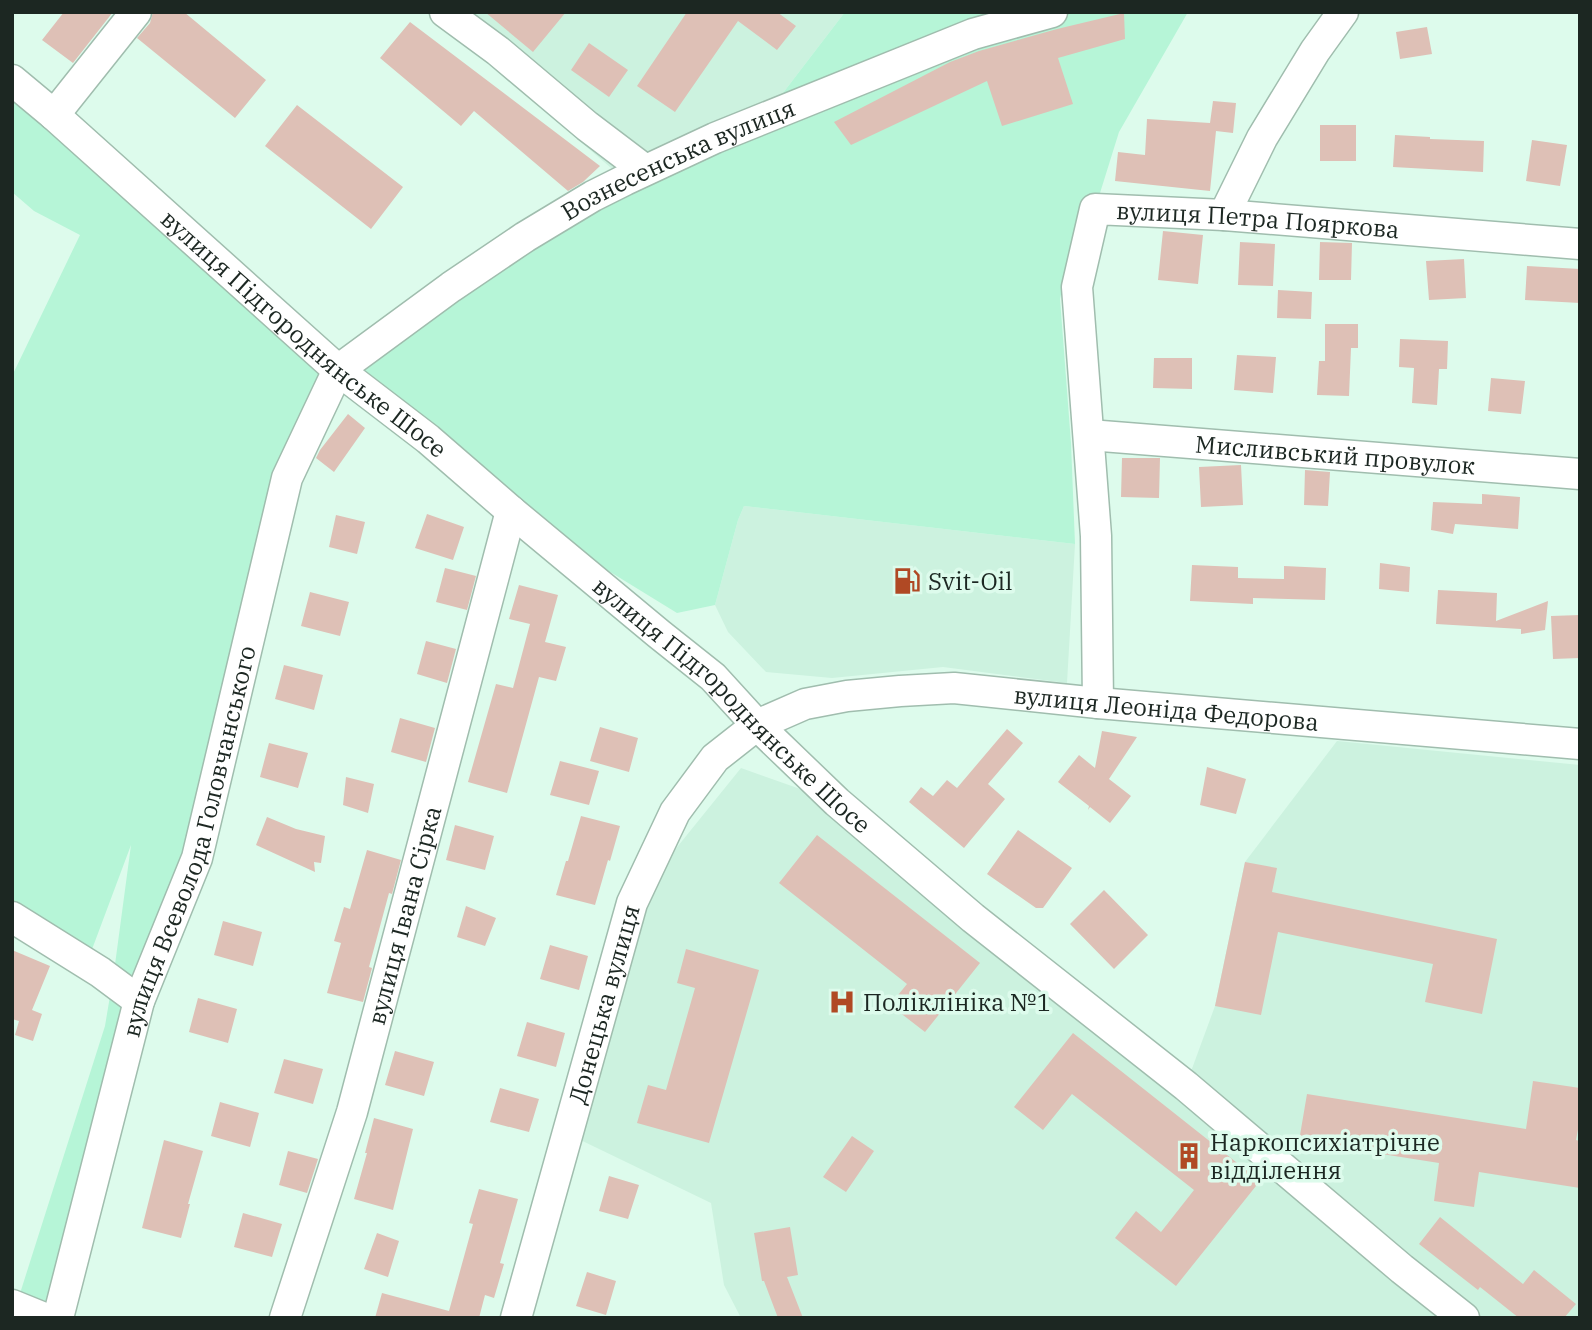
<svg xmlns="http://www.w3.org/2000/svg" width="1592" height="1330" viewBox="0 0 1592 1330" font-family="'IBM Plex Serif',serif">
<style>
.built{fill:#ccf2df}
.green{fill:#b6f5d7}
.building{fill:#dec0b6}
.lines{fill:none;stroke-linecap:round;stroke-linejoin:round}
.minor-casing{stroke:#a0bdae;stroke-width:33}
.minor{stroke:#fff;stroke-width:30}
.labels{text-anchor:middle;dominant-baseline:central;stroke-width:7;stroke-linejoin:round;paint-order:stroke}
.street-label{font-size:24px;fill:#1c2722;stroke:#ddfbec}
.poi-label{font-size:24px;fill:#1c2722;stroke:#ddfbec;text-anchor:start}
</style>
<rect width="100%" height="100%" fill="#ddfbec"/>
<path class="built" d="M430 12H845L763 119 625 180Z
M744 506 1075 544 1067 683 943 667 832 678 766 672 728 632 715 605 738 520Z
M1337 741 1580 765V1318H741L724 1285 711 1203 568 1134 632 903 741 768 837 802 1186 1085 1215 1006 1245 862Z"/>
<path class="green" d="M845 12H1188L1119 132 1100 193 1074 236 1060 299 1071 443 1075 544 744 506 738 520 715 605 677 613 511 511 338 371 287 478 58 1318 16 1306 105 1026 114 972 131 845 91 952 12 915V376L80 235 34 211 12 192V80L338 370 451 287 763 119Z"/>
<path class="building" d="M64 12H113L73 63 42 40Z
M153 12H184L266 80 235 118 137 38 150 23Z
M485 12H566L533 52Z
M687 12H777L796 26 777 50 738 21 675 112 637 86Z
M1124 13 1125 39 1058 58 1073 104 1002 126 987 81 851 145 834 122 950 62 979 51 1057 29Z
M410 22 600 166 583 182 568 191 474 111 461 126 380 58Z
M1427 27 1432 54 1400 59 1396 32Z
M589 43 628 70 609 97 571 70Z
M1213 101 1236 103 1233 133 1216 131 1210 191 1115 181 1118 152 1145 155 1147 119 1210 123Z
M297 105 403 187 371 229 265 146Z
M1320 125H1356V161H1320Z
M1395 135 1430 137V139L1484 141 1483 172 1393 167Z
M1532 140 1567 145 1560 186 1526 181Z
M1163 231 1203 235 1198 284 1158 280Z
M1240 242 1275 244 1273 286 1238 285Z
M1320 242 1352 243 1351 280H1319Z
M1464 259 1466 298 1429 300 1426 261Z
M1527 266 1580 269V303L1525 300Z
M1278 290 1312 292 1311 319 1277 318Z
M1325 324H1358V348H1351L1349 396 1317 395 1319 361H1325Z
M1400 339 1448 341 1447 369H1439L1437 405 1412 403 1414 368 1399 367Z
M1237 355 1276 357 1273 393 1234 390Z
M1154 358H1192V389L1153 388Z
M1491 378 1525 381 1521 414 1488 411Z
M348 414 365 428 334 472 316 458 320 450Z
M1122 458H1160L1159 498 1121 497Z
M1241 465 1243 505 1201 507 1199 467Z
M1305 470 1330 472 1328 506 1304 505Z
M1482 494 1520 497 1518 529 1455 524 1453 534 1431 530 1433 502 1482 504Z
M427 514 464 527 453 560 415 548Z
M336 515 365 522 357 554 329 547Z
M1380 563 1410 567 1409 592 1379 589Z
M1192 565 1238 567V578L1284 579V566L1326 568 1325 600 1253 598V604L1190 601Z
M445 568 476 576 467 610 436 602Z
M519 585 558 595 545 642 566 647 556 681 539 677 507 793 468 782 496 684 513 688 530 624 509 619Z
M1438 590 1497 593 1496 621 1548 601 1545 630 1521 634V629L1436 624Z
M310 592 349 602 340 636 301 626Z
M1580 615V658L1553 659 1551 616Z
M426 641 456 649 447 683 417 674Z
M284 665 323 675 314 710 275 699Z
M400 718 435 728 426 762 391 752Z
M600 727 638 738 629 772 590 761Z
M1007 729 1023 743 988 784 1005 799 964 848 909 802 921 787 933 796 947 780 957 788Z
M1102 731 1137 737 1109 779 1131 796 1110 823 1090 807 1088 810 1089 806 1058 782 1079 755 1095 768Z
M269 743 308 753 298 788 260 777Z
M560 761 599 771 589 805 550 795Z
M1207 767 1246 779 1236 814 1200 805Z
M346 777 374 784 368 813 343 805Z
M581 816 620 826 610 861 608 860 595 905 556 895 566 861H568Z
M267 817 296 829 325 836 321 863 314 862 315 872 256 845Z
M455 825 494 836 485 870 446 860Z
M1018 830 1072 868 1043 908H1036L987 874Z
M817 835 980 963 925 1032 890 1005 907 984 779 883Z
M367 850 401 860 392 894 389 893 369 967 372 968 363 1002 327 993 341 943 334 941 344 907 350 909Z
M1245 862 1277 868 1272 892 1497 939 1482 1014 1425 1002 1433 964 1278 932 1261 1015 1215 1006Z
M1104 890 1148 935 1114 969 1070 924Z
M466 906 496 918 485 946 457 937Z
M223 921 262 932 253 966 214 955Z
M550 945 588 956 579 990 540 979Z
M686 949 759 970 709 1143 637 1123 648 1085 666 1090 695 988 677 983Z
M12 950 50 966 32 1010 42 1014 33 1041 15 1035 19 1021 12 1019Z
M198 998 237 1009 228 1043 189 1032Z
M527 1022 565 1033 556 1067 517 1056Z
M1073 1033 1260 1181 1176 1286 1115 1238 1136 1211 1161 1232 1194 1190 1072 1094 1043 1130 1014 1107Z
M395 1051 434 1062 424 1096 385 1085Z
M284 1059 323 1069 313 1104 274 1093Z
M1533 1081 1580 1088V1119L1576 1140 1580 1141V1188L1479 1172 1474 1207 1434 1201 1439 1163 1299 1141 1307 1094 1526 1129Z
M500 1088 539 1099 529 1132 490 1122Z
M220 1102 259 1113 250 1147 211 1136Z
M374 1118 413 1129 393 1210 354 1199 367 1153H365Z
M852 1136 874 1151 846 1192 823 1177Z
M164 1140 203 1151 188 1204H190L181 1238 142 1228Z
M288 1151 318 1159 307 1193 279 1185Z
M609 1176 639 1185 628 1219 599 1211Z
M479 1189 518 1199 500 1263 504 1264 494 1298 485 1295 479 1318H375L382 1293 449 1311 473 1224 469 1223Z
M243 1213 282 1224 272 1257 234 1247Z
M1440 1217 1523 1284 1534 1270 1576 1304 1564 1318H1519L1480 1287 1478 1290 1419 1244Z
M790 1227 798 1275 787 1277 803 1318H778L764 1281H762L754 1233Z
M377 1233 399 1241 388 1277 364 1269Z
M587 1272 616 1281 606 1315 576 1306Z"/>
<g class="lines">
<defs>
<g id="minor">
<path d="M445 12 498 51 587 126 645 170"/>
<path id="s1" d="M12 80 54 115 338 370 428 439 511 511 659 634 713 677 757 725 837 802 973 918 1186 1086 1402 1269 1464 1318"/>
<path d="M54 115 136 12"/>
<path d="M1224 215 1262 138 1315 51 1343 12"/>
<path id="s2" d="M1089 435 1580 474"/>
<path id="s3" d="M1098 703 1096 536 1077 287 1095 209 1224 215 1580 244"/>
<path d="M12 917 100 972 139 1001"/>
<path d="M12 1305 44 1318"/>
<path id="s4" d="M58 1318 139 1001 197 858 287 478 338 370 451 287 525 237 593 196 625 180 715 138 973 34 1052 12"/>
<path id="s5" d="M285 1318 352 1112 511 511"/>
<path id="s6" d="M516 1318 632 903 675 812 715 758 757 725 805 704 847 696 900 691 954 688 1098 703 1580 744"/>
</g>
</defs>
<use href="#minor" class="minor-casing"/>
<use href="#minor" class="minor"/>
</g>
<defs>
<symbol id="fuel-bare" viewBox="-9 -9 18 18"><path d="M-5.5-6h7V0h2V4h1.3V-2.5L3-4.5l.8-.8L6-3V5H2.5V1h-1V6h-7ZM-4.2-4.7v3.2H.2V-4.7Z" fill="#b04924" stroke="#ddfbec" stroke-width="2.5" paint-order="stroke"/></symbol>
<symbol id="hospital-bare" viewBox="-9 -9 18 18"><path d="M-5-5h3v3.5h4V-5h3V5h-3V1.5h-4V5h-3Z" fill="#b04924" stroke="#ddfbec" stroke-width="2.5" paint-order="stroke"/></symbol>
<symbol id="building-bare" viewBox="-9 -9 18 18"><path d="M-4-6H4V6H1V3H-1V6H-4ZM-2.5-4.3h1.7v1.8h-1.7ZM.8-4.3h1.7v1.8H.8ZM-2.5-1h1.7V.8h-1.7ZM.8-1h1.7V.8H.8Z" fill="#b04924" stroke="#ddfbec" stroke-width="2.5" paint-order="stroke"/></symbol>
</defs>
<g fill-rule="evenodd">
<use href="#fuel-bare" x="888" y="562" width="38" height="38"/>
<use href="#hospital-bare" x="823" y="983" width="38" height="38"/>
<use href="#building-bare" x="1170" y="1137" width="38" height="38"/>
</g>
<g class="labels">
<g class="street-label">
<text stroke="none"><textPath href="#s4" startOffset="1393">Вознесенська вулиця</textPath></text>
<text stroke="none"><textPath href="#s3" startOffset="660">вулиця Петра Пояркова</textPath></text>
<text stroke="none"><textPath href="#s1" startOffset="387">вулиця Підгороднянське Шосе</textPath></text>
<text stroke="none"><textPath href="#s2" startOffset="247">Мисливський провулок</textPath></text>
<text stroke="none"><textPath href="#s1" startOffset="954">вулиця Підгороднянське Шосе</textPath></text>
<text stroke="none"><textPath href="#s6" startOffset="1068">вулиця Леоніда Федорова</textPath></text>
<text stroke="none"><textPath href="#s4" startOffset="495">вулиця Всеволода Головчанського</textPath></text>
<text stroke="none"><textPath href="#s5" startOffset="420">вулиця Івана Сірка</textPath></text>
<text stroke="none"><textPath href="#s6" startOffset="326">Донецька вулиця</textPath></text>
</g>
<g class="poi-label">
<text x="928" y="581">Svit-Oil</text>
<text x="863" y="1002">Поліклініка №1</text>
<text x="1210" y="1142">Наркопсихіатрічне<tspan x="1210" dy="28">відділення</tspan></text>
</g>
</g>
<rect width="1592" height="1330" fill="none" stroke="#1c2722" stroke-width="28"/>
</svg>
